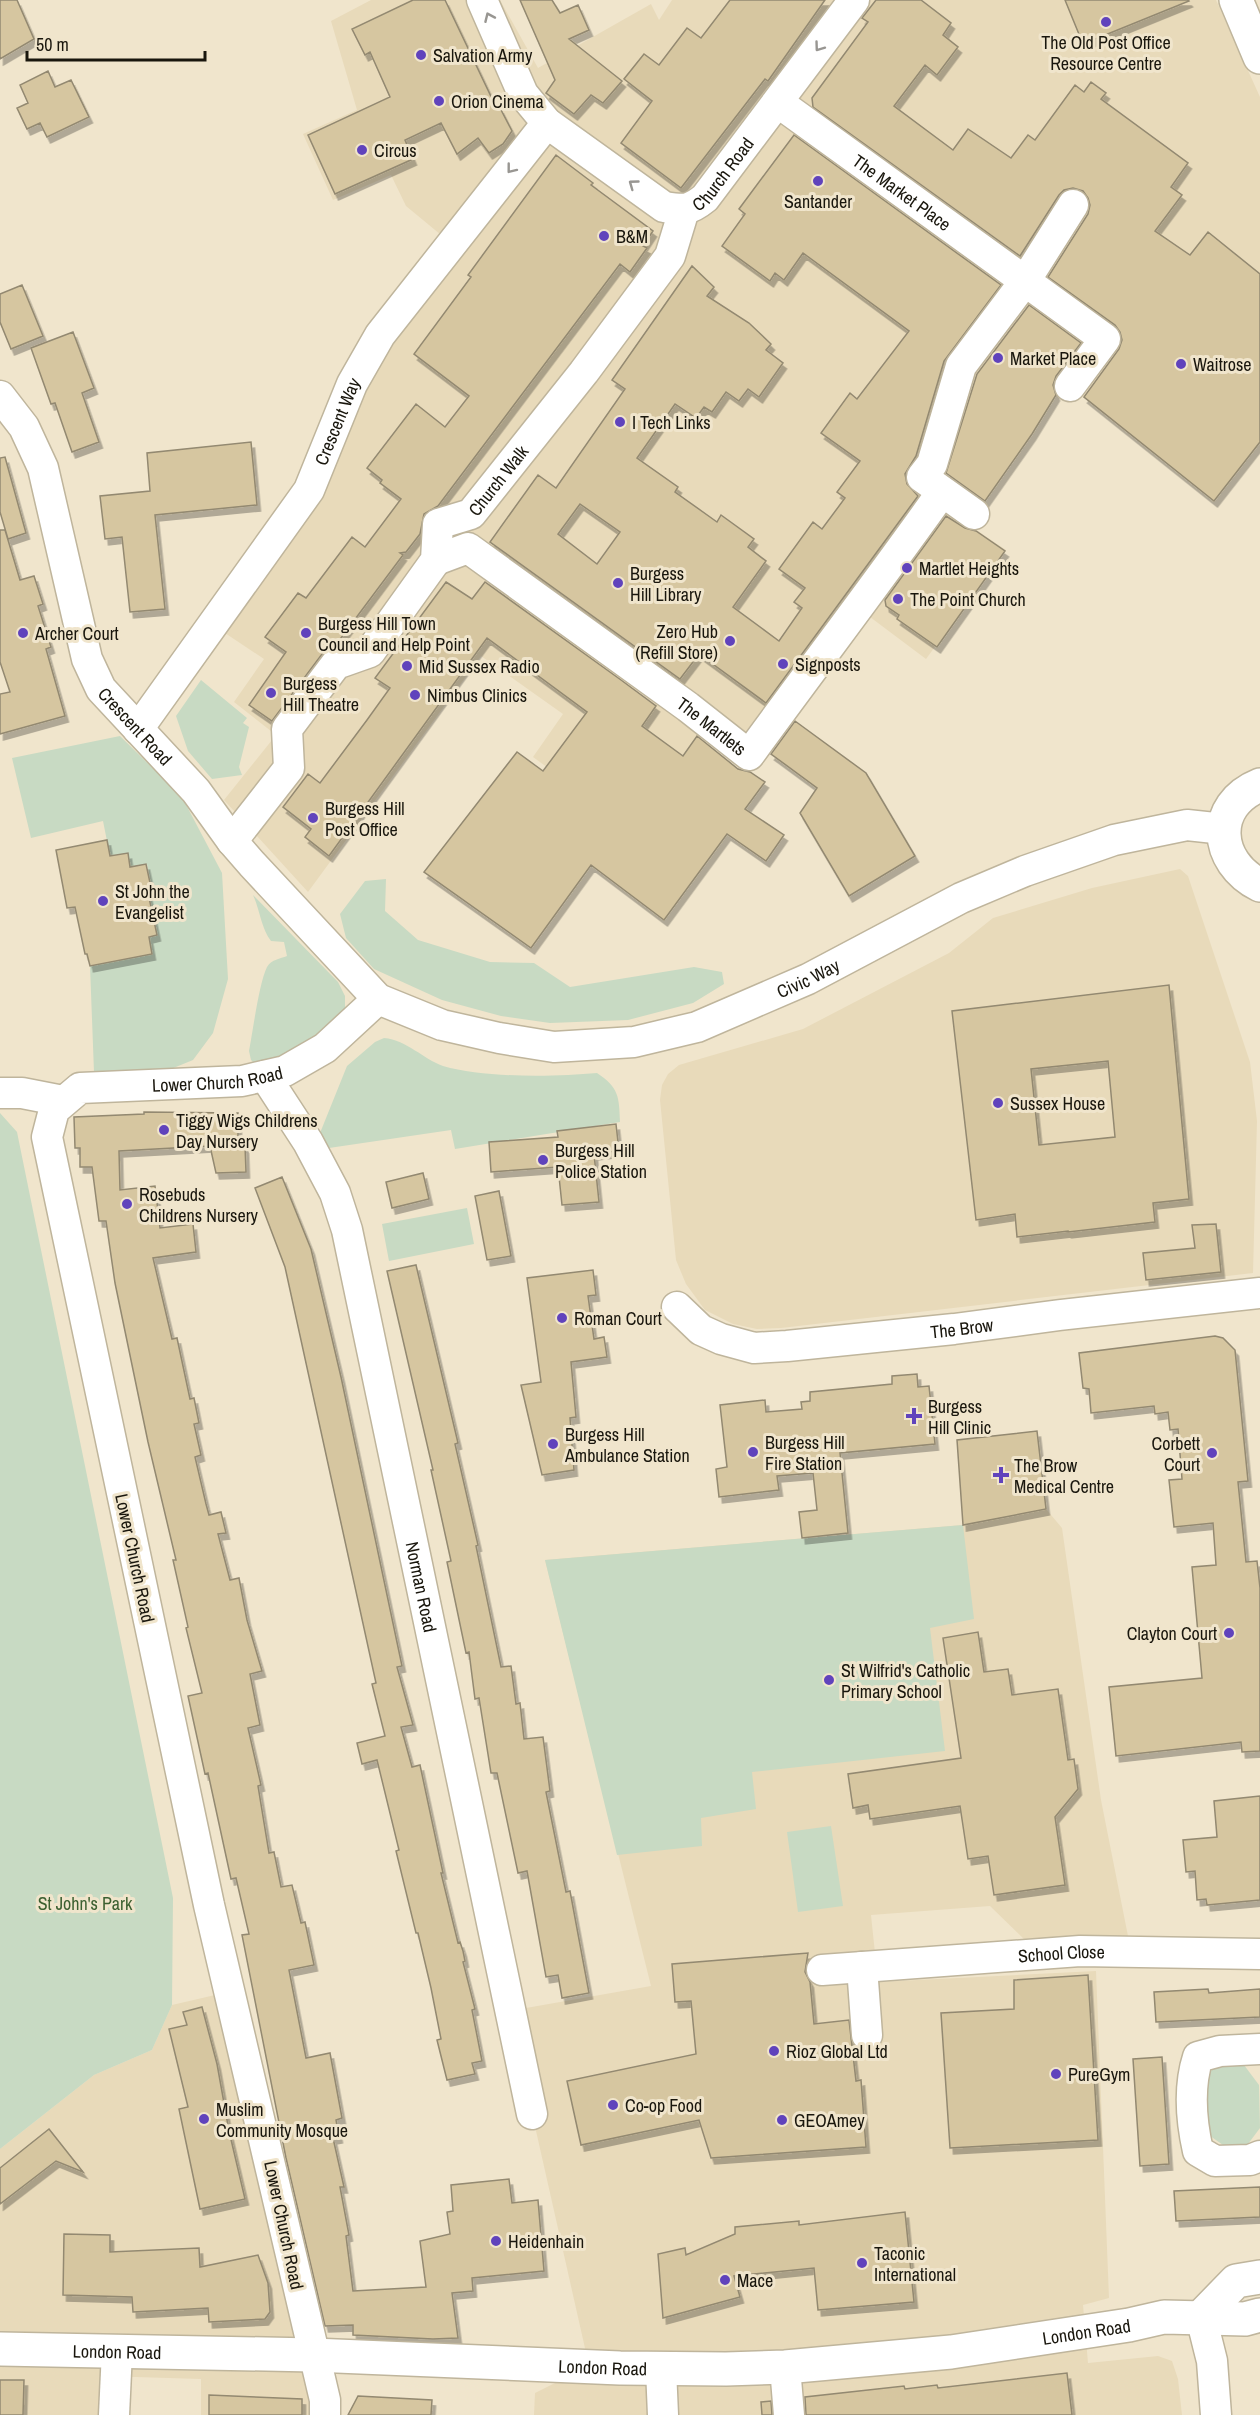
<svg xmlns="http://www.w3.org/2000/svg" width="1260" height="2415" viewBox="0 0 1260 2415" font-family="'Archivo Narrow',sans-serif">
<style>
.built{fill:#e8daba}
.green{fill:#c8dac3}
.building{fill:#d6c6a0;stroke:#938971;stroke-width:1.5;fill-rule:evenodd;filter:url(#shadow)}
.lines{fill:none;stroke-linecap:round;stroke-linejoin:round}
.minor-casing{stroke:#bfb59c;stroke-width:33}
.major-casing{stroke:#bfb59c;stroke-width:36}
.minor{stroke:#fff;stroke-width:30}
.major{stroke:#fff;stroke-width:33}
.oneway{stroke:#989692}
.poi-dot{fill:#6043bc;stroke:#f0e5cc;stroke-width:2}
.labels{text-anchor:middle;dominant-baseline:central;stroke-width:6;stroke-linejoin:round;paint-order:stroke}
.poi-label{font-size:18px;fill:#19160d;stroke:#f0e5cc;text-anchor:start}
.street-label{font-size:18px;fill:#19160d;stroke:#f0e5cc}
.park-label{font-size:18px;fill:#3c6031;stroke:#f0e5cc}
</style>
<defs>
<filter id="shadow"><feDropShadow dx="3.5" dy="6" stdDeviation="0" flood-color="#0004"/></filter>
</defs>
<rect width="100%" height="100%" fill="#f0e5cc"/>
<path class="built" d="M371 0H500L538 68 651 4 659 20 672 0H1216L1260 97V442L1214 501 1064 382 1032 434 966 523 1006 550 926 659 862 611 749 762 707 730 634 830 533 757 563 714 481 656 308 892 224 800 276 735 234 702 264 659 225 633 361 388 452 244 406 206 391 175 333 200 303 134 357 110 331 21Z
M1180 869 1188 876 1250 1062 1257 1121 1253 1273 781 1328 757 1329 733 1324 705 1310 686 1284 676 1260 660 1100 662 1085 668 1074 679 1065 803 1029 949 953 993 918 1092 888Z
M1046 1509 1062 1528 1101 1800 1128 1936 1029 1944 990 1906 871 1915 878 1982 1096 1971 1109 2298 1083 2305 1088 2363 1158 2356 1172 2361 1178 2379 1182 2415H534L535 2393 589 2366 509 2011 651 1986 545 1560 963 1525Z
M228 1992 313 2355 310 2415H201V2379L102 2376 100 2415H0V2149L94 2075 152 2050 172 2005Z"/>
<path class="green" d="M201 680 247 718 243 723 249 727 239 767 242 775 212 779 188 751 176 716Z
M120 736 182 797 222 873 228 979 213 1033 193 1060 166 1071 94 1072 90 966 152 954 149 937 157 935 155 924 139 894 152 892 147 864 130 867 128 853 110 856 103 821 31 838 12 758Z
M386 879 385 911 418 940 490 962 534 963 570 987 694 967 722 972 724 984 693 1003 628 1020 550 1023 501 1016 442 1000 374 969 346 938 340 914 365 881Z
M253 895 338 982 345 996V1011L327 1033 297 1052 256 1065 251 1060 249 1051C253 1031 259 983 267 967 272 959 280 959 287 956L284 942 271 941C261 928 260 910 253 895Z
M384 1038C407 1040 423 1059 443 1066 485 1078 553 1077 597 1073 619 1088 619 1096 620 1122L455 1149 451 1130 329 1148 320 1133 347 1066 375 1042Z
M0 1113 17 1132 173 1898 172 2005 152 2050 94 2075 0 2149Z
M467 1208 474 1244 389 1261 382 1224Z
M963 1525 974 1619 930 1628 945 1751 752 1772 756 1809 701 1818 702 1846 617 1855 545 1560Z
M831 1826 843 1906 798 1912 787 1832Z
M1216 2065H1244L1259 2085 1260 2128 1248 2144 1223 2145 1206 2133 1203 2081Z"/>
<path class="building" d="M0 0H17L34 39 0 59Z
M413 0H445L497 109 500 108 512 131 503 144 489 153 478 138 457 154 441 123 405 140 413 159 335 194 308 135 390 97 370 52 365 55 352 29Z
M520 0H552L560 13 578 5 589 30 569 39 622 81 603 103 591 95 574 114 546 93 555 80Z
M730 0H825L768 81 765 79 681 188 621 143 652 101 624 79 644 54 659 65 687 28 701 38Z
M876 0H921L951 23 943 35 958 47 937 75 925 65 894 106 953 150 968 129 1011 158 1028 135 1035 140 1075 85 1084 92 1091 82 1106 93 1101 99 1188 163 1171 187 1182 195 1155 231 1190 255 1208 232 1260 274V442L1214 501 1084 397 1119 349 1122 340 1120 332 1115 325 1048 277 1088 214 1090 205 1088 198 1083 191 1073 188 1064 190 1059 195 1020 256 813 107 812 98 868 22 862 18Z
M1065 0H1188L1189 1 1083 44Z
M48 71 55 87 71 80 89 117 47 137 40 123 27 129 17 108 28 103 20 85Z
M794 135 1001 285 944 361 916 456 905 474 907 484 918 496 766 703 699 654 680 679 490 542 538 475 556 488 625 389 612 380 692 266 714 287 707 296 749 323 771 344 766 350 783 363 759 397 748 389 739 401 726 392 712 412 704 407 696 418 675 404 637 458 678 487 675 492 717 522 721 515 754 539 748 547 766 561 733 607 779 641 802 608 794 602 805 588 779 569 813 522 822 529 845 498 837 492 860 461 821 433 850 393 857 399 909 331 803 253 784 280 775 273 770 281 722 246 745 214 739 209ZM580 504 620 532 597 564 558 534Z
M556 155 593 183 591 185 653 231 643 246 647 248 630 272 620 264 438 506 424 514 420 534 406 552 400 553 403 555 335 646 322 654 272 721 249 705 286 652 265 637 298 593 306 598 352 537 365 547 401 499 380 483 382 480 367 468 416 404 445 427 469 396 414 354 471 277 468 275Z
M22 285 43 336 11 349 0 322V294Z
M1029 305 1081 343 1056 376 1053 385 1056 395 1032 434 985 501 946 473 977 374Z
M73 332 94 388 82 393 99 442 72 452 55 403 51 404 31 348Z
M251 442 257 505 155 515 165 609 130 612 122 537 105 539 100 496 150 491 147 453Z
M5 457 26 533 8 539 0 512V458Z
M946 516 965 528 976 531 1005 551 937 647 897 619 899 615 886 606 885 600Z
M0 530H5L20 580 34 576 43 604 38 606 51 647 46 649 65 716 0 734V694L10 692 0 662Z
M446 582 472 599 485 582 621 680 656 706 642 726 683 756 697 736 738 769 750 772 765 782 745 809 784 835 766 861 727 834 664 920 591 865 531 948 424 872 517 752 543 771 587 712 487 638 329 856 305 837 311 829 283 807 308 774 320 783 367 720 390 688 375 678Z
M795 721 866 773 915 856 849 896 800 813 817 788 771 754Z
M107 840 110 856 128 853 130 867 146 864 152 892 148 893 157 935 149 937 152 954 90 966 87 954H85L75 907 67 908 56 850Z
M1169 985 1189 1199 1153 1203 1155 1222 1068 1232V1231L1017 1237 1015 1214 976 1220 952 1011ZM1108 1061 1115 1137 1039 1145 1031 1069Z
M144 1112 238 1113V1146H245L246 1172 216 1173 210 1146 119 1151 120 1190 155 1186 160 1228 193 1224 196 1252 153 1258 172 1339 177 1338 190 1399 194 1398 199 1423 194 1424 201 1455 195 1457 206 1504 209 1515 221 1512 226 1533 218 1534 230 1580 239 1578 247 1620 262 1671 250 1674 260 1725 248 1728 261 1785 258 1786 269 1853 274 1852 281 1887 292 1885 301 1923 305 1922 314 1965 289 1970 306 2058 330 2053 342 2118 336 2120 339 2137 333 2138 344 2187H340L349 2235 346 2236 353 2291 426 2287 420 2241 450 2234 447 2212 453 2211 451 2185 509 2179 512 2203 538 2200 544 2271 472 2278 473 2291 452 2293 458 2338 433 2339 353 2335V2325L325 2326 286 2158 242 1935 249 1934 236 1878 231 1879 208 1773 205 1774 188 1696 202 1693 186 1628 188 1627 173 1560H176L148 1442 115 1283 106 1221H99L92 1167H80V1148H75L74 1117 144 1114Z
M616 1124 619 1151 594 1154 599 1202 562 1205 558 1167 491 1172 489 1142 558 1137 557 1131Z
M423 1173 429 1199 392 1208 386 1182Z
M282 1177 311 1249 341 1377 402 1666 397 1667 413 1725 401 1727 412 1767 420 1765 443 1873H441L458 1943 460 1942 463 1951 465 1961 463 1962 475 2009 472 2010 482 2061 472 2063 475 2074 447 2080 437 2040 441 2039 431 1988 418 1933H416L396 1851 399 1850 377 1760 362 1764 357 1743 385 1736 372 1684 376 1683 285 1267 255 1188Z
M499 1191 511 1256 487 1260 475 1196Z
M1216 1224 1221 1272 1146 1280 1143 1253 1195 1248 1192 1225Z
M416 1265 458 1443 455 1444 478 1545 476 1546 501 1667 511 1666 516 1704 520 1703 524 1739 543 1737 550 1791 546 1792 566 1892 570 1891 589 1993 562 1998 558 1975 546 1977 527 1871 518 1873 497 1773H491L479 1698 475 1699 469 1652 466 1653 447 1562 451 1561 431 1470H433L387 1271Z
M593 1270 596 1295 588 1296 594 1339 604 1337 607 1357 571 1362 576 1417 570 1418 574 1470 542 1475 521 1385 541 1382 527 1278Z
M1215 1336 1223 1338 1235 1350 1248 1481 1238 1482 1246 1562 1257 1561 1260 1588V1751L1242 1752 1241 1742 1116 1756 1109 1687 1202 1678 1192 1567 1216 1565 1213 1523 1174 1527 1169 1480 1182 1479 1178 1429 1170 1430 1168 1412 1155 1414 1154 1406 1091 1413 1089 1389 1083 1388 1079 1353Z
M917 1374 918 1387 929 1386 935 1444 840 1453 848 1533 802 1538 799 1512 817 1510 813 1473 777 1476 779 1490 719 1497 716 1469 727 1467 720 1405 765 1400 766 1412 802 1409 801 1402 810 1401V1392L892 1384V1376Z
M1037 1431 1046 1509 963 1525 957 1440Z
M978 1632 984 1672 1008 1669 1012 1695 1058 1689 1068 1760 1074 1759 1078 1789 1055 1817 1065 1885 994 1895 988 1856 968 1859 960 1806 870 1819 868 1805 853 1808 848 1774 961 1758 943 1638Z
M1260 1796V1900L1207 1905 1206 1899 1197 1900 1195 1871 1186 1872 1183 1840 1217 1837 1214 1801Z
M808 1953 805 1972 810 1982 814 2024 849 2020 856 2081 861 2080 866 2147 711 2158 699 2120 581 2145 567 2081 696 2054 691 2001 675 2002 672 1964Z
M1088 1975 1098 2140 950 2148 941 2013 1014 2009V1980Z
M1208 1989 1209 1993 1260 1989V2017L1156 2022 1154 1992Z
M202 2007 217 2064 229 2131 245 2199 200 2209 179 2109 188 2107 169 2029 187 2025 183 2012Z
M1162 2057 1169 2164 1140 2166 1133 2059Z
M49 2129 83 2172 56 2161 0 2204V2168Z
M1260 2187V2217L1176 2221 1174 2191Z
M905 2212 914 2302 818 2310 814 2268 734 2276 740 2297 663 2318 658 2254 685 2248 686 2255 735 2234V2227L799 2221V2225Z
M64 2234 110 2235V2252L199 2248 200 2267 258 2255 268 2283 270 2312 265 2319 209 2322 208 2308 133 2312 132 2297 63 2295Z
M1067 2373 1072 2415H806L805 2397 904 2386 905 2389 937 2385 938 2388Z
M0 2380H24L23 2415H0Z
M209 2395 302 2399V2415H209Z
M358 2396 432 2400 431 2415H348Z
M771 2401 772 2415H762L761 2402Z"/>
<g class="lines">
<defs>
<g id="minor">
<path id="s1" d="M482 0 523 94 547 123 664 207C684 210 689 211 705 198L854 0"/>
<path id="s2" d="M779 103 1025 281 961 366 932 464 922 477 974 514"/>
<path d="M1070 386 1105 339 1025 281 1073 205"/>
<path id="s3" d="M0 396 24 427 43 468 87 659 101 689 196 791 232 841 252 864 378 999 442 1025 499 1038 554 1047 634 1042 697 1027 808 979 961 898 1025 871 1114 840 1187 825 1224 829"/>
<path id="s4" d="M436 560 468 548 688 707 749 755C813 667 879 581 942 492"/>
<path id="s5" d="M138 729 309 490 352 384 380 335 547 123"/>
<path id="s6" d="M232 841 289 768 287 729 336 664 370 652 436 560 438 524 471 514 584 372 670 256 684 210"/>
<path id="s7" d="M265 1076 308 1142 335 1193 347 1230 532 2114"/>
<path d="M0 1093H22L63 1101"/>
<path id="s8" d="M677 1307 701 1330 721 1339 754 1348 787 1346 954 1329 1060 1315 1260 1293"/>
<path d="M862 1967 867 2035"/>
<path id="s9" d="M822 1970 1080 1951 1260 1954"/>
<path d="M1260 2049 1220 2051 1198 2057C1188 2088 1191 2120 1198 2151L1215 2161 1250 2160 1260 2156"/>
<path d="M1201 2317 1212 2361 1216 2415"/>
<path d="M785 2367 789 2415"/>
<path d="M661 2369 663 2415"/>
<path d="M114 2415 117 2351"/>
<path id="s10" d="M325 2415V2400L209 1905 47 1137 54 1110 80 1088 242 1081 285 1071 325 1048 378 999"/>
</g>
<g id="major">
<path d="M1236 0 1260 57"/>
<path d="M1260 785C1210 805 1214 862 1260 885"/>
<path d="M1201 2317 1236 2281 1260 2277"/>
<path id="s11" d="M0 2349 313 2355 620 2368 726 2369 785 2367 951 2352 1129 2325 1164 2317 1245 2319 1260 2315"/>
</g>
</defs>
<use href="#minor" class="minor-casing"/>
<use href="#major" class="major-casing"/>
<use href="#minor" class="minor"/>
<use href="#major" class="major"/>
</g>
<defs><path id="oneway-chevron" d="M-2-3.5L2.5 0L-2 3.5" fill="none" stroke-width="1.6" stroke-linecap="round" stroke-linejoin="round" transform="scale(1.5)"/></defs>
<g class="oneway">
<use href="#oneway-chevron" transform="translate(489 17) rotate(-114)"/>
<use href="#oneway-chevron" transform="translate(819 47) rotate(126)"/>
<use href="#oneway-chevron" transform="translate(511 169) rotate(128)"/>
<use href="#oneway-chevron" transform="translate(633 184) rotate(-144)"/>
</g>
<g class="poi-dot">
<circle cx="1106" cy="22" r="6"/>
<circle cx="421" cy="55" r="6"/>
<circle cx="439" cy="101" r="6"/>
<circle cx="362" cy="150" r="6"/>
<circle cx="818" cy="181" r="6"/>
<circle cx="604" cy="236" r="6"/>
<circle cx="998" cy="358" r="6"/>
<circle cx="1181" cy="364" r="6"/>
<circle cx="620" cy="422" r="6"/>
<circle cx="907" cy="568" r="6"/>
<circle cx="618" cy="583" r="6"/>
<circle cx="898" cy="599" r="6"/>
<circle cx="23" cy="633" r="6"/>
<circle cx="306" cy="633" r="6"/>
<circle cx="730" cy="641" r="6"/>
<circle cx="783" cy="664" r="6"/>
<circle cx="407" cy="666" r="6"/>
<circle cx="271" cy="693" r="6"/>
<circle cx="415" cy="695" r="6"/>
<circle cx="313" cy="818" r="6"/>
<circle cx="103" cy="901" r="6"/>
<circle cx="998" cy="1103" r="6"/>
<circle cx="164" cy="1130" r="6"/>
<circle cx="543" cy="1160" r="6"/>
<circle cx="127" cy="1204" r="6"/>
<circle cx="562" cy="1318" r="6"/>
<path d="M911 1407h6v6h6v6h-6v6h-6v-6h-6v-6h6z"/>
<circle cx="553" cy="1444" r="6"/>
<circle cx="753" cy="1452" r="6"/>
<circle cx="1212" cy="1453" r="6"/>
<path d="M998 1466h6v6h6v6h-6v6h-6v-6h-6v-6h6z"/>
<circle cx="1229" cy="1633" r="6"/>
<circle cx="829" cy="1680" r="6"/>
<circle cx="774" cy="2051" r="6"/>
<circle cx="1056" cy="2074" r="6"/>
<circle cx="613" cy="2105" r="6"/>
<circle cx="204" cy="2119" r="6"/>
<circle cx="782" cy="2120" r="6"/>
<circle cx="496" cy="2241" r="6"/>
<circle cx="862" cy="2263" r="6"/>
<circle cx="725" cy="2280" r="6"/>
</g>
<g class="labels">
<g class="poi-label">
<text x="1106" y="42" text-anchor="middle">The Old Post Office<tspan x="1106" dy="21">Resource Centre</tspan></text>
<text x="433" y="55">Salvation Army</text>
<text x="451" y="101">Orion Cinema</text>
<text x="374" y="150">Circus</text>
<text x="818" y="201" text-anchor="middle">Santander</text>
<text x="616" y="236">B&amp;M</text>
<text x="1010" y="358">Market Place</text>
<text x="1193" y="364">Waitrose</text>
<text x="632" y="422">I Tech Links</text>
<text x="919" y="568">Martlet Heights</text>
<text x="630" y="573">Burgess<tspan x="630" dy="21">Hill Library</tspan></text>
<text x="910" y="599">The Point Church</text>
<text x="318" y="623">Burgess Hill Town<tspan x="318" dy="21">Council and Help Point</tspan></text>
<text x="718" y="631" text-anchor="end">Zero Hub<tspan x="718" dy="21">(Refill Store)</tspan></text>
<text x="35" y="633">Archer Court</text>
<text x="795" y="664">Signposts</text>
<text x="419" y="666">Mid Sussex Radio</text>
<text x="283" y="683">Burgess<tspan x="283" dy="21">Hill Theatre</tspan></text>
<text x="427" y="695">Nimbus Clinics</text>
<text x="325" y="808">Burgess Hill<tspan x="325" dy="21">Post Office</tspan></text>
<text x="115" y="891">St John the<tspan x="115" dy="21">Evangelist</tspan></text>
<text x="1010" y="1103">Sussex House</text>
<text x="176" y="1120">Tiggy Wigs Childrens<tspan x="176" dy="21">Day Nursery</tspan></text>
<text x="555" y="1150">Burgess Hill<tspan x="555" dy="21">Police Station</tspan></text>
<text x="139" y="1194">Rosebuds<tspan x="139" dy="21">Childrens Nursery</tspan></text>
<text x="574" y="1318">Roman Court</text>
<text x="928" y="1406">Burgess<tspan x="928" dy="21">Hill Clinic</tspan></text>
<text x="565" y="1434">Burgess Hill<tspan x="565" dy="21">Ambulance Station</tspan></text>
<text x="765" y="1442">Burgess Hill<tspan x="765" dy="21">Fire Station</tspan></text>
<text x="1200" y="1443" text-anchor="end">Corbett<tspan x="1200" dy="21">Court</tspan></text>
<text x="1014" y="1465">The Brow<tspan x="1014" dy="21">Medical Centre</tspan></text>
<text x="1217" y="1633" text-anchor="end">Clayton Court</text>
<text x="841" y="1670">St Wilfrid's Catholic<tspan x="841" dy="21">Primary School</tspan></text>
<text x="786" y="2051">Rioz Global Ltd</text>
<text x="1068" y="2074">PureGym</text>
<text x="625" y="2105">Co-op Food</text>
<text x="216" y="2109">Muslim<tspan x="216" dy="21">Community Mosque</tspan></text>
<text x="794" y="2120">GEOAmey</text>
<text x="508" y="2241">Heidenhain</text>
<text x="874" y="2253">Taconic<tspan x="874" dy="21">International</tspan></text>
<text x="737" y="2280">Mace</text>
</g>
<g class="street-label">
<text stroke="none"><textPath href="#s1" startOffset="358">Church Road</textPath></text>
<text stroke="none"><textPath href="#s2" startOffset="152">The Market Place</textPath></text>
<text stroke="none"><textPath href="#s5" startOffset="368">Crescent Way</textPath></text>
<text stroke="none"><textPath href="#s6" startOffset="476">Church Walk</textPath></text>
<text stroke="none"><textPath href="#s4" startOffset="336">The Martlets</textPath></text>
<text stroke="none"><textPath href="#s3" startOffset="364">Crescent Road</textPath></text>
<text stroke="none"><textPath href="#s3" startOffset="1179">Civic Way</textPath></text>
<text stroke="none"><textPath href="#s10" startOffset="1508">Lower Church Road</textPath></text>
<text stroke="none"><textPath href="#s8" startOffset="298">The Brow</textPath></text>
<text transform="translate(135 1558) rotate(78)">Lower Church Road</text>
<text stroke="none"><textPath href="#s7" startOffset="540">Norman Road</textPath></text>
<text stroke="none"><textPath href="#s9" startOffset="240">School Close</textPath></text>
<text transform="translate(284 2225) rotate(78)">Lower Church Road</text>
<text stroke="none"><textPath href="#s11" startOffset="1089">London Road</textPath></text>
<text stroke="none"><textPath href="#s11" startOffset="117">London Road</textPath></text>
<text stroke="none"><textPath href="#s11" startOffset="603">London Road</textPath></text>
</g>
<g class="park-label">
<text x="85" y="1903">St John's Park</text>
</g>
</g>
<path d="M27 51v9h178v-9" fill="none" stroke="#19160d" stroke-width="3"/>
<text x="36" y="51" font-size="18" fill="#19160d" stroke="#f0e5cc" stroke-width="4.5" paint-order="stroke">50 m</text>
</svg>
